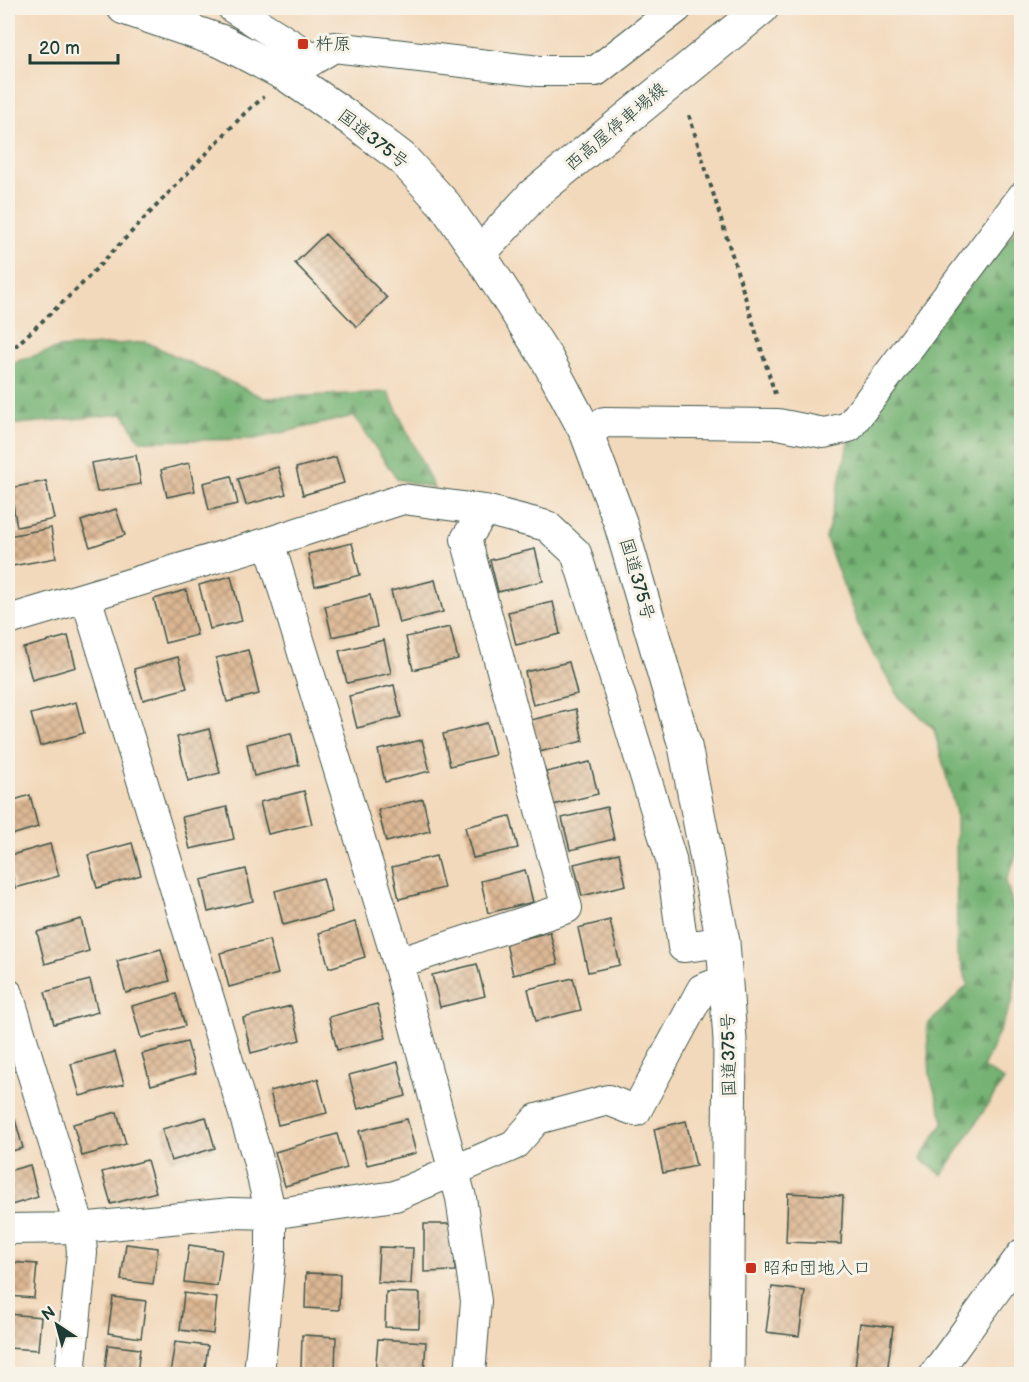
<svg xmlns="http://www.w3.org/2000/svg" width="1029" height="1382" viewBox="0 0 1029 1382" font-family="'Balsamiq Sans','Klee One',sans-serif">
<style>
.forest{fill:url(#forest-firs);stroke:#4a7854;stroke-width:1.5}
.building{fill:url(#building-cross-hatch)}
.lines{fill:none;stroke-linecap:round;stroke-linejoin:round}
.minor-casing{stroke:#3f5448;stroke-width:32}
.secondary-casing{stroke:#3f5448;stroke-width:35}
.trunk-casing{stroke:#3f5448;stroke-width:35}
.path{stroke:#3f5448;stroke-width:4;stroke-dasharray:4.5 4.5;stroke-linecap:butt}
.minor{stroke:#fff;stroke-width:30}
.secondary{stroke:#fff;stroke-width:33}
.trunk{stroke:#fff;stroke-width:33}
.poi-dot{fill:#c8321e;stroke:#f7f3e8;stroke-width:2}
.labels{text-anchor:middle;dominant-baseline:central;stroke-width:6;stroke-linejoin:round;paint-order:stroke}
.poi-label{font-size:18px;fill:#1f3d34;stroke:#f7f3e8;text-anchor:start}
.street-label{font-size:18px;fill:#1f3d34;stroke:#f7f3e8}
</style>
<defs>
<pattern id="forest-firs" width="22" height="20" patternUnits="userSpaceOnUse" patternTransform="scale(1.5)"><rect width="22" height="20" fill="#75b273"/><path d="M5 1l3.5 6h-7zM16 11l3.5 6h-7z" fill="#5f925f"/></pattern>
<pattern id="building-cross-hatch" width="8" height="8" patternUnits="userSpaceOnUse" patternTransform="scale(1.5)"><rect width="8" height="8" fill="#ddb793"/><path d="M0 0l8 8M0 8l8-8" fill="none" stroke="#b39679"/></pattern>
</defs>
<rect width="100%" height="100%" fill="#f7f3e8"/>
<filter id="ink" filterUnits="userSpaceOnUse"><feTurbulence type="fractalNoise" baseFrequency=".0167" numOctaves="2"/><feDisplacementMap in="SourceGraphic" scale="12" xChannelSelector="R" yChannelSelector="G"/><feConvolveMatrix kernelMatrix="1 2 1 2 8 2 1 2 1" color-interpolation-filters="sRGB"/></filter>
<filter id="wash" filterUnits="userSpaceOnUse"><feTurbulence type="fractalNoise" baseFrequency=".008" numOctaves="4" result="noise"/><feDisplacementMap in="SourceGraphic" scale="24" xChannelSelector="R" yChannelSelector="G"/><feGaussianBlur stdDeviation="1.35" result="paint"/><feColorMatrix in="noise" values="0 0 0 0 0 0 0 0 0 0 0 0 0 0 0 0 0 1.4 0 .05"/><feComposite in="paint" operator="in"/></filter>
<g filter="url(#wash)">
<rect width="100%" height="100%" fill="#f3d9bb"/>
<path class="forest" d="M1021 224 1022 841 1006 881 1020 932 1013 1000 983 1068 1004 1080 942 1175 920 1159 944 1121 930 1076 927 1025 968 985 957 954 956 813 934 729 899 697 861 632 826 539 851 432Z
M146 342 264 398 388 392 434 488 397 479 354 416 254 439 140 441 124 414 8 425V364L59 348Z"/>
<g id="blocks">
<path class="building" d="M325 234 387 298 357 327 295 263Z
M136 455 141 484 97 492 91 463Z
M336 457 344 483 303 495 296 468Z
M189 463 195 491 167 497 161 470Z
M278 467 286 494 246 505 238 479Z
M231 476 238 504 209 510 203 483Z
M46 481 54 519 17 527 10 488Z
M116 509 125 535 90 547 81 521Z
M51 528 56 558 12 566 8 536Z
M352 543 360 575 315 586 308 554Z
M535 549 543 581 498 592 490 560Z
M231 576 242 621 210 629 199 585Z
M435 580 443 612 399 623 391 591Z
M186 590 197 635 165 643 154 599Z
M370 595 377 627 332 637 325 606Z
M553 602 560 634 516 645 508 612Z
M450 627 458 659 413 670 406 637Z
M68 636 76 667 32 680 23 648Z
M384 640 391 673 347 683 339 651Z
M248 650 259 694 227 702 216 658Z
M178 657 187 688 143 700 134 669Z
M569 662 577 694 533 705 525 672Z
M394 685 401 717 357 728 349 696Z
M76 702 84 733 40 746 31 714Z
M576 709 583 741 539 752 531 720Z
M487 723 495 755 450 766 443 734Z
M209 729 220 773 188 781 177 737Z
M291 733 299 765 254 776 247 744Z
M422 740 430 771 385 782 378 750Z
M590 762 598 794 553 805 546 772Z
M304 791 312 824 268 834 260 802Z
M30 795 38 827 8 836V802Z
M423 799 430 831 386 842 378 810Z
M227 807 234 839 190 849 182 817Z
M607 807 614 839 570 850 562 818Z
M510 816 518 848 473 858 465 827Z
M132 843 141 875 97 888 88 855Z
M50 844 59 876 15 888 8 856Z
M619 853 626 885 582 896 574 864Z
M436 856 444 888 399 899 392 867Z
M246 869 253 901 208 912 201 880Z
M525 870 533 902 488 913 481 881Z
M323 878 332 912 283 925 275 891Z
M81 919 89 951 45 964 37 932Z
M610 920 620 965 588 972 578 928Z
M355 922 365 957 329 968 319 933Z
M550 932 558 964 513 975 506 943Z
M269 940 278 974 229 987 220 953Z
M161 949 170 981 126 993 117 961Z
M477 964 485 996 440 1007 432 975Z
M573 978 581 1010 536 1021 528 989Z
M90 980 98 1012 54 1024 45 992Z
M176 994 185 1026 141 1038 132 1006Z
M377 1004 386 1038 337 1050 329 1017Z
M291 1006 300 1040 251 1053 243 1018Z
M187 1042 196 1073 151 1085 142 1054Z
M115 1052 124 1084 80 1096 71 1064Z
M398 1062 406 1096 358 1109 349 1075Z
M318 1079 327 1113 278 1125 270 1091Z
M117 1112 126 1144 82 1156 73 1124Z
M14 1116 23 1148 8 1152V1118Z
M206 1117 215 1148 171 1161 162 1129Z
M407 1119 416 1153 367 1165 359 1131Z
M686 1121 696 1166 663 1173 654 1129Z
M337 1134 347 1168 285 1186 275 1152Z
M147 1160 156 1192 111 1204 102 1172Z
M30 1165 38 1197 8 1206V1171Z
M788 1193 843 1196 841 1244 786 1242Z
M424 1224H456L455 1271 424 1272Z
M126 1244 158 1248 153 1284 121 1280Z
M189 1245 222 1250 217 1286 184 1282Z
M379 1247 413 1248 411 1284 377 1282Z
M8 1262 37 1264 34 1298 8 1296Z
M306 1273 340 1274 339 1310 305 1308Z
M772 1287 805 1291 799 1336 766 1332Z
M386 1292 420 1293 419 1328 385 1327Z
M184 1293 217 1298 213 1334 180 1330Z
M113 1297 146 1301 141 1338 108 1333Z
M8 1314 41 1317 38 1350 8 1348Z
M860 1323 893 1327 887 1373 855 1369Z
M302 1335 336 1337 335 1372 301 1370Z
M378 1339 426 1342 424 1374 375 1373Z
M175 1342 208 1346 204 1374H170Z
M108 1345 140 1349 137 1374H104Z"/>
</g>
</g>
<g filter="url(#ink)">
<use href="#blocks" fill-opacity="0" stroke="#3f5448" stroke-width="1.5"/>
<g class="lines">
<defs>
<path id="minor" d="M233 8 314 59 298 69
M314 59 334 47 539 71H596L677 8
M587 434 604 422 778 424 824 433 849 427 1022 197
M269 542 398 963 461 1198 476 1301 470 1374
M86 597 257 1156 271 1214V1249L259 1374
M8 618 12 619 269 542 403 499 485 510 547 526 576 553 671 859 683 947 723 942
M398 963 567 908 466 539 485 510
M8 994 80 1228 82 1253 70 1374
M8 1229 80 1228 231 1213 271 1214 395 1196 514 1145 537 1119 608 1100 636 1111 702 989 726 980
M935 1374 1022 1254"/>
<path id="secondary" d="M479 254 533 195 762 8"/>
<path id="trunk" d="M124 8 223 42 288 76 352 120 402 158 445 205 479 254 547 359 587 434 620 522 685 746 723 942 730 1040 727 1374"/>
</defs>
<use href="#minor" class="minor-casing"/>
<use href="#secondary" class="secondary-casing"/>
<use href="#trunk" class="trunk-casing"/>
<path class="path" d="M689 115 775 394
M8 353 79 287 245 113 264 97"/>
<use href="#minor" class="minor"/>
<use href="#secondary" class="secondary"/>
<use href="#trunk" class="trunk"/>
</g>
</g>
<g class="poi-dot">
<rect x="297" y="38" width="12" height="12" rx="3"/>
<rect x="745" y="1262" width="12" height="12" rx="3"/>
</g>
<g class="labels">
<g class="poi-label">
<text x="315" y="44">杵原</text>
<text x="763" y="1268">昭和団地入口</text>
</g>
<g class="street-label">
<text transform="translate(616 127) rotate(-40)">西高屋停車場線</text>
<text transform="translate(373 139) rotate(38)">国道375号</text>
<text transform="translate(637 579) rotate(74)">国道375号</text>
<text transform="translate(729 1055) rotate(-91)">国道375号</text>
</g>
</g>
<rect width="1029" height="1382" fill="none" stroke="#f7f3e8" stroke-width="30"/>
<g transform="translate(57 1325) rotate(324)" stroke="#f7f3e8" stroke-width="4.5" paint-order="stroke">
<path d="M0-4.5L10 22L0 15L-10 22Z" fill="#1f3d34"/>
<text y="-9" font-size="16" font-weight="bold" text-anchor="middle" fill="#1f3d34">N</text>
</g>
<path d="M30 54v9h88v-9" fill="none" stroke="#1f3d34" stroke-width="3"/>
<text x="39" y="54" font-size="18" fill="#1f3d34" stroke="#f7f3e8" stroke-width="4.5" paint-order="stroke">20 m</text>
</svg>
